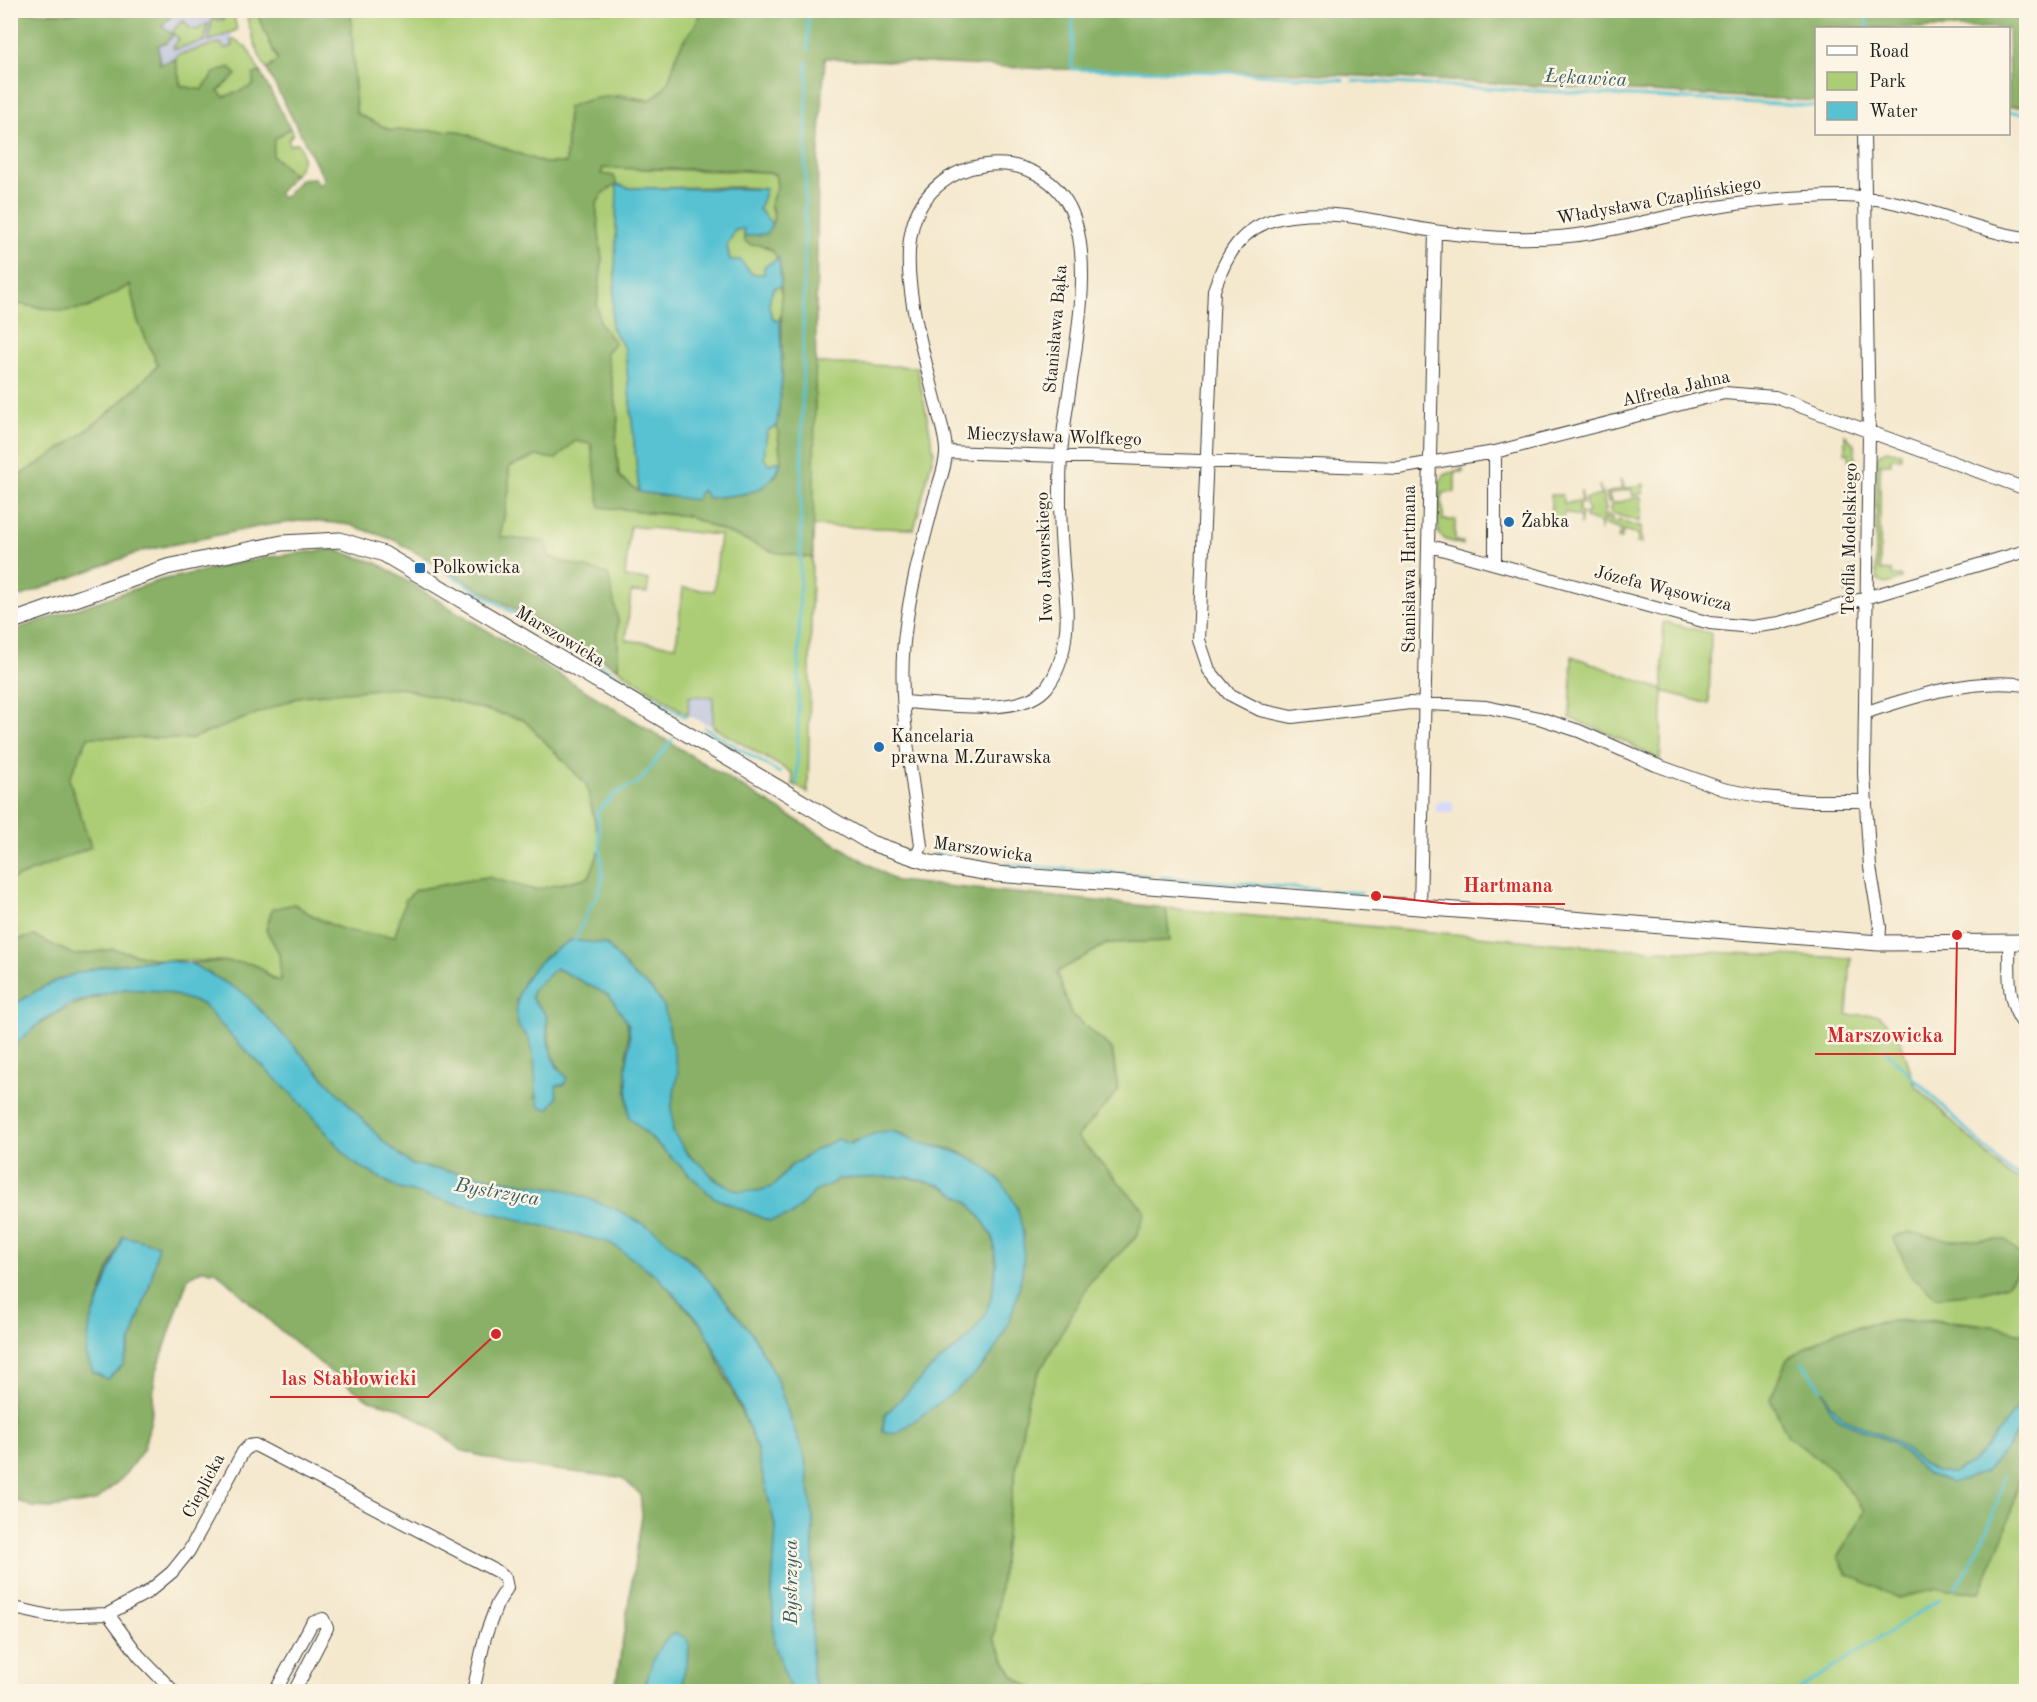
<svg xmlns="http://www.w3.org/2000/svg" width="2037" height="1702" viewBox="0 0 2037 1702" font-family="'Old Standard TT',serif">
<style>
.built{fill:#d4d8f9}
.industrial{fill:#bdc3de}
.green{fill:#accd75;stroke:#647448;stroke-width:1.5;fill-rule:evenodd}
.forest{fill:#89b066;stroke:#526641;stroke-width:1.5;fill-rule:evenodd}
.water{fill:#58c2d3;stroke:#3a6f78;stroke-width:1.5}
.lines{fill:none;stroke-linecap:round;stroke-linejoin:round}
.stream{stroke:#58c2d3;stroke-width:3}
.minor-casing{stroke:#3c3b37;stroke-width:14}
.tertiary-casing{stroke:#3c3b37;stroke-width:17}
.minor{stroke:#fff;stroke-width:12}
.tertiary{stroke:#fff;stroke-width:15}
.poi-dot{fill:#1f6fb2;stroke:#fcf5e5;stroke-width:2}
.labels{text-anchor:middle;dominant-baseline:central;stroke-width:5;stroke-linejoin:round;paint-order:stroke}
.street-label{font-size:18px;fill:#1c1c1c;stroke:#fcf5e5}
.poi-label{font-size:18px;fill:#1c1c1c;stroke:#fcf5e5;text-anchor:start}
.water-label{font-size:20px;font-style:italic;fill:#345e65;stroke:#fcf5e5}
.leader{fill:none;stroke:#d62828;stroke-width:2}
.callout-dot{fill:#d62828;stroke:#fcf5e5;stroke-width:2}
.callout-label{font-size:20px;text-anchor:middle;font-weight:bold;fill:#d62828;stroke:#fcf5e5;stroke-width:5;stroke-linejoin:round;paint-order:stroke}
</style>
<rect width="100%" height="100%" fill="#fcf5e5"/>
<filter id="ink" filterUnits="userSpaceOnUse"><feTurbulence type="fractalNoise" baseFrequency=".0167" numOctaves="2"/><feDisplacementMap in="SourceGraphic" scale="12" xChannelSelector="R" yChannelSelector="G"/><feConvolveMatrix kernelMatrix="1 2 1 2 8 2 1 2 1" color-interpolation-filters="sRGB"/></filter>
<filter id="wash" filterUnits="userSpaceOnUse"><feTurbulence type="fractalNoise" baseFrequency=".008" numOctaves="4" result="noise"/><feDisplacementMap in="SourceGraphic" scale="24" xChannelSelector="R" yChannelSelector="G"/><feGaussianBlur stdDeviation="1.35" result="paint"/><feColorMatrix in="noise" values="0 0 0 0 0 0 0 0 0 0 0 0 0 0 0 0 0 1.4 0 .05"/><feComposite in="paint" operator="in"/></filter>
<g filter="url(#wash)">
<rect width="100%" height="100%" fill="#f4e8cd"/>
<path class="built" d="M1436 801H1453V813L1436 812Z"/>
<path class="industrial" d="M152 11H231L228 18 235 54 157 91Z
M688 696 713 697V727L688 715Z"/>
<path class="green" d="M210 11H233L237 30 209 41 212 19 223 20 224 17 212 16Z
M351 11H699V22L680 47 692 107 620 95 568 107 566 164 544 163 458 131 390 130 356 113Z
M257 14 278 61 267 70 258 53 247 19Z
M183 20 189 28 196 30 208 24 205 41 175 49 173 47 179 39 172 32Z
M235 39 248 49 260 72 253 75 254 86 224 97 218 91 214 73 202 90 181 86 175 59 178 55 220 43 225 49 233 46 231 41Z
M290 128 293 134 288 140 290 145 298 143C305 156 304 164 294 175L272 156 273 140Z
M603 168 771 172 775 174 777 186 770 206 774 215 772 224 759 209 766 189 740 187 628 188 617 185 615 281 611 327 625 349 639 492 619 476 616 443 618 413 606 352 614 343 600 324 597 305 602 261 596 206 607 177 601 174Z
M744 229V236L773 251 779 258 764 267V274H752L740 260H730L727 246 735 230Z
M130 285 137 319 158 365C115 412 66 449 11 480V303L63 311 87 308Z
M781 286 783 303 780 319 775 321C767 310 768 300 774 288Z
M815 363 917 367 934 452 914 529 813 526Z
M777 426 781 461 768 464 764 458 767 431Z
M1845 435 1854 444 1855 461H1849V453H1845Z
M575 441 591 444 595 468 647 513 687 516 774 552 812 558 808 793 793 784 792 773 713 727V697L689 696 688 715 618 669V620L575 566 500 538 509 490V467L536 456 556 459ZM630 526 720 535 714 591 683 588 676 646 626 640 631 592 647 593 649 580 625 577Z
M1886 450 1901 453V458H1891V464H1880V570L1892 571V576H1901V579L1886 584 1878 581 1876 573V462L1879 454Z
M1463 468V472H1455V492L1443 493 1442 505H1438L1439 484 1444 475Z
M1620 480H1622L1625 489 1644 484 1643 493 1633 496 1631 489 1609 494 1611 502H1608L1606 493 1622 489Z
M1599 485 1606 508 1600 532V523L1585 518V513L1588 512 1585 499 1601 495Z
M1581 490 1583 503 1579 504V512L1582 513 1580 526V517L1565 512 1562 520H1551V495H1562L1565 504 1581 500Z
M1640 497 1642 499 1640 522 1611 513V504Z
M1437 508H1443V520H1455V541L1463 542V545L1446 540 1439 534Z
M1607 515 1612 517 1611 521 1618 523 1619 519 1631 525 1641 526 1642 544 1637 543 1639 535 1624 530 1621 539 1618 538 1621 530 1605 525Z
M1855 568 1856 583 1846 594V577H1850V569Z
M1663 622 1711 633 1709 704 1663 691 1660 760 1614 736 1570 718 1572 656 1663 690Z
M399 687 524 720 586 784 601 847 589 877 535 890 487 877 415 890 405 901 396 936 368 935 327 926 294 904 266 930 279 953 281 982 274 981 257 966 218 961 160 960 113 949 75 956 34 936 11 941V880L90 847 69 779 88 736 191 739 302 696Z
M1166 908 1608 948 1851 958 1847 1015H1879L1901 1041 1915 1085 2008 1175 2026 1181V1335C1991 1322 1932 1318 1894 1321 1874 1322 1854 1327 1835 1331L1788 1436 1833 1470 1866 1512 1838 1556 1898 1598 1937 1589 1980 1592 2022 1469 2026 1462V1691H1037L1013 1676 994 1639 1008 1518 1029 1391 1089 1283 1136 1237 1077 1137 1118 1091 1112 1049 1071 1014 1057 972 1108 943 1170 941Z"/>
<path class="forest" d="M92 10 176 11 162 26 173 35 165 44 158 45 160 64 175 59 181 86 202 90 214 73 230 67 236 75 218 91 224 97 253 86V75L260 72 290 128 274 140 273 156 294 175 278 194 283 198 301 179 314 178 319 185 325 181 267 70 278 60 257 14 262 11H351L356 113 390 130 458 131 544 163H566L568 107C601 93 615 96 648 101 676 84 668 72 680 47 687 32 699 28 699 11H2026V107H2009L2008 28H1816V101L1285 72 1047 69 825 58 818 164 813 558 774 552 687 516 600 507 591 444 575 441 556 459 536 456 509 467V490L500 537 546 542 549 558 608 574 618 620V669L394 540 350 525 307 520 262 526 142 551 11 600V480C66 449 115 412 158 365L137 319 130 285 87 308 63 311 11 303V11C38 11 65 16 92 10ZM603 168 746 170 775 174 777 186 770 206C778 215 772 225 766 234L744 236 745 242 751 245C770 242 778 255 781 272L782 376 777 426 781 461 777 475 761 487 744 494 708 498 702 490 699 492H639L619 476 616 443 618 413 606 352 615 343 600 324 597 305 602 261 596 205 603 193 617 184 614 176 601 174Z
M332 549 377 563 896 881 1166 908 1170 941 1108 943 1057 972 1071 1014 1112 1049 1118 1091 1077 1137 1146 1212 1136 1237 1089 1283 1029 1391 1008 1518 994 1639 1013 1676 1037 1691H817L812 1676 813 1518 805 1459 775 1375 753 1335 703 1273 685 1255 565 1190 412 1165 383 1141 244 993 190 963C207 962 242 959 257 966 267 971 269 980 281 981L279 953 266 930 272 909 294 904C332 929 350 934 395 936L405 901 415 890 487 877 535 890 589 877 601 847 586 784 524 720 398 687 302 696 191 739 88 737 69 779 91 847 11 880V631L161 580 262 558ZM606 944 633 975 651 989 676 1063C679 1085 666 1108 673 1131 679 1149 719 1186 738 1191 747 1194 766 1191 774 1186 781 1182 784 1170 792 1165 800 1160 883 1130 891 1131 901 1131 911 1140 921 1143 931 1147 942 1146 952 1149 983 1160 1002 1183 1018 1209L986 1363 963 1384 896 1434 883 1431 885 1415 931 1368 969 1338 985 1315 992 1295 996 1264 993 1237 979 1215 967 1201 940 1185 907 1177H884L840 1179 814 1192 792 1215 769 1221 713 1197 629 1117C628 1101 625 1083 626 1067 628 1041 635 1012 608 995 594 986 571 975 555 968L533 989 531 998C535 1003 545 1011 546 1017 550 1037 547 1056 563 1072L556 1085 535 1098C537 1078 538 1041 519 1028L516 1000 531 972Z
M34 936 75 955 113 949 160 960C102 964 57 972 11 1008V941Z
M125 989 162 991 203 1004 238 1043 297 1099 352 1162 400 1189 611 1243 657 1276 704 1328 755 1443 776 1529 772 1589 774 1643 791 1691H684L683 1678 690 1646 646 1681V1691H615L642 1515 640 1494 622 1478 507 1464 461 1450 440 1433 400 1408 369 1400 343 1382 273 1324 216 1271 201 1270 188 1278 155 1376 151 1420 143 1450 123 1477 96 1501 52 1508 32 1507 11 1498V1048C44 1015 80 999 125 989ZM123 1236 151 1281 123 1365 107 1378 93 1372 90 1325 109 1269Z
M1909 1232 1950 1240H2006L2026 1261 2007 1285 1978 1293 1936 1297 1911 1275 1893 1238Z
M1893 1321C1936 1322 1986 1320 2026 1335V1462L2022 1469 2006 1531 1980 1592 1937 1589 1898 1598 1847 1574 1838 1557 1865 1511 1833 1470 1788 1436 1770 1399 1787 1359 1835 1331Z"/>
<path class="water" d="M617 184 628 188 766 189 759 209 772 224 766 234 744 236V229L735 230 727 246 730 260H740L752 274H764V267L779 258 781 286 774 288C768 300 767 310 775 321L780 319 782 376 777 426 767 431 764 458 769 464 781 461C771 496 738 495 708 498L702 490 695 500 639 492 625 349 611 327 615 281Z
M571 940 606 944 633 975 651 989 664 1006 678 1072 672 1104 673 1132 689 1156 704 1167 715 1180 738 1191H758L774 1186 791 1166 817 1149 838 1139 851 1144C862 1139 882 1128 894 1132 906 1135 916 1143 928 1145 1004 1158 1035 1210 1020 1284 1014 1311 1003 1342 985 1363 961 1391 925 1412 896 1434L883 1431 885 1415 931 1368 969 1338 985 1315 992 1295 996 1264 993 1237 979 1215 967 1201 940 1185 907 1177H884L840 1179 814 1192 792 1215 769 1221 713 1197 629 1117 626 1067 630 1043 629 1025 610 996 556 968 533 989 531 998 546 1015 548 1043 556 1065 567 1078 564 1085H556L557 1098 549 1109 540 1107C530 1088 543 1045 519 1028 507 986 538 958 571 940Z
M160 960 190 963 244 993 383 1141 412 1165 565 1190 614 1208 656 1231 703 1273 753 1335 775 1375 805 1459 813 1518 812 1676 817 1691H791L774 1643 772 1589 776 1529 755 1443 726 1372 702 1324 657 1276 610 1243 400 1189 352 1162 297 1099 238 1043 202 1004 162 991 125 989 95 996 68 1005 41 1022 11 1048V1008C57 972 102 964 160 960Z
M123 1236 158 1245 151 1281 123 1365 107 1379 93 1372 86 1354 90 1325Z
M1821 1386 1832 1406 1842 1417 1895 1441 1921 1463 1935 1472 1944 1473H1952L1968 1465 1980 1455 2026 1397V1417L2007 1449 1986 1472 1952 1483 1927 1474 1893 1443 1838 1419 1832 1413Z
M675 1633 685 1637 690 1646 683 1678 684 1691H646C647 1672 656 1642 675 1633Z"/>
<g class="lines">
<path class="stream" d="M1073 10 1072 69 1227 72 1343 80
M1866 10 1867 28
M808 50V10
M1353 81 1816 106
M2008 112 2026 113
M446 572 686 717
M705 728 780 773
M797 783 807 62
M935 854 957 860 992 864
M1004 864 1150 876
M1161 877 1318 890
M1330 891 1361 893
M575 940 592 902 597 897 603 878 597 812 616 793 639 782 672 740
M1886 1051 2010 1172 2026 1177
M1802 1362 1822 1389
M1954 1588C1972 1569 2002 1501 2003 1475
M1795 1692 1940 1599"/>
</g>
</g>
<g filter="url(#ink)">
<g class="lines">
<defs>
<path id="minor" d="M1864 134 1869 433 1864 773 1870 867 1880 927 1879 943
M947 452 1398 468 1495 452 1724 393 1775 397 2026 489
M1495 452V563
M1430 546 1710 623 1751 627 1780 623 2026 551
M905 702C943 704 1022 718 1047 687 1057 674 1063 656 1065 639 1069 614 1065 591 1063 566 1060 530 1059 492 1061 456 1065 387 1100 270 1070 208 1035 139 928 156 912 229 900 278 924 355 936 403 939 419 947 438 946 454 945 470 937 488 933 504 922 546 910 589 905 633 896 701 913 778 921 846L916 859
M1867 712C1916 696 1974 677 2026 685
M1866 801H1809L1763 797 1723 789 1656 765 1579 731 1539 718 1486 707 1410 703 1292 717 1260 710 1229 694 1209 670 1199 640 1214 290C1226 255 1241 227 1280 218 1331 207 1383 223 1433 231 1465 236 1500 239 1533 238 1587 238 1628 225 1680 214 1733 203 1787 196 1842 196 1906 196 1964 229 2026 238
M1420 908 1435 231
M2009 942C2010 972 2005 1004 2026 1027
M10 1607 50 1616 108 1614 148 1592 172 1572 189 1551 243 1452 249 1446 255 1445 498 1572 505 1578 507 1588 497 1604 485 1637 473 1692
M108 1614 139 1656 174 1692
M275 1692 312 1623 323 1619 327 1628 294 1692"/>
<path id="tertiary" d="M10 622 167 567 282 543 340 540 384 554 871 843 930 863 996 874 1879 943 2026 942"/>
</defs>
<use href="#minor" class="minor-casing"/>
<use href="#tertiary" class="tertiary-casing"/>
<use href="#minor" class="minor"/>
<use href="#tertiary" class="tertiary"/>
</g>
</g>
<g class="poi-dot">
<circle cx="1509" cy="522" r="6"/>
<rect x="414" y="562" width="12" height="12" rx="3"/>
<circle cx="879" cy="747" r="6"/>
</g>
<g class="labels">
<g class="street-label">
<text transform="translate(1659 201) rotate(-10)">Władysława Czaplińskiego</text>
<text transform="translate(1056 329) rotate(-85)">Stanisława Bąka</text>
<text transform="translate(1676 389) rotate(-13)">Alfreda Jahna</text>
<text transform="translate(1054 437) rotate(2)">Mieczysława Wolfkego</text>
<text transform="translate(1850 539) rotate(-89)">Teofila Modelskiego</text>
<text transform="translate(1045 557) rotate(-92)">Iwo Jaworskiego</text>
<text transform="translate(1410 569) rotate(-90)">Stanisława Hartmana</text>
<text transform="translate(1663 589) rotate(14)">Józefa Wąsowicza</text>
<text transform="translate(560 637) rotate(31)">Marszowicka</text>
<text transform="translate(983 850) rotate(8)">Marszowicka</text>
<text transform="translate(204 1486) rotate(-62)">Cieplicka</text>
</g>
<g class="poi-label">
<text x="1521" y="522">Żabka</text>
<text x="432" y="568">Polkowicka</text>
<text x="891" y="737">Kancelaria<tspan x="891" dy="21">prawna M.Zurawska</tspan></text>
</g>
<g class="water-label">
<text transform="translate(1586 79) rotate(3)">Łękawica</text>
<text transform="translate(497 1193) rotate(10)">Bystrzyca</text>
<text transform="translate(792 1582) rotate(-90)">Bystrzyca</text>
</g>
</g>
<path class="leader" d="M1376 896L1451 904H1565M1957 935L1955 1054H1815M496 1334L428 1397H270"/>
<g class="callout-dot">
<circle cx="1376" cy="896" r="6"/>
<circle cx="1957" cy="935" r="6"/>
<circle cx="496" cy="1334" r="6"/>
</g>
<g class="callout-label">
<text x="1508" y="892">Hartmana</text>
<text x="1885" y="1042">Marszowicka</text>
<text x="349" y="1385">las Stabłowicki</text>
</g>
<rect width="2037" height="1702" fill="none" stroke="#fcf5e5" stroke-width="36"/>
<rect x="1815" y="27" width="195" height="108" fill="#fcf5e5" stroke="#a29e95" stroke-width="1.5"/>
<rect x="1827" y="46" width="30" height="9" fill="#ffffff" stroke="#a29e95" stroke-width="1.5"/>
<text x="1869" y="57" font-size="18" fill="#1c1c1c">Road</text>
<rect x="1827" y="72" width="30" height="18" fill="#accd75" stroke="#a29e95" stroke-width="1.5"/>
<text x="1869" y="87" font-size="18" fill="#1c1c1c">Park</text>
<rect x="1827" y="102" width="30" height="18" fill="#58c2d3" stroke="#a29e95" stroke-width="1.5"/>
<text x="1869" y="117" font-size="18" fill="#1c1c1c">Water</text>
</svg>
